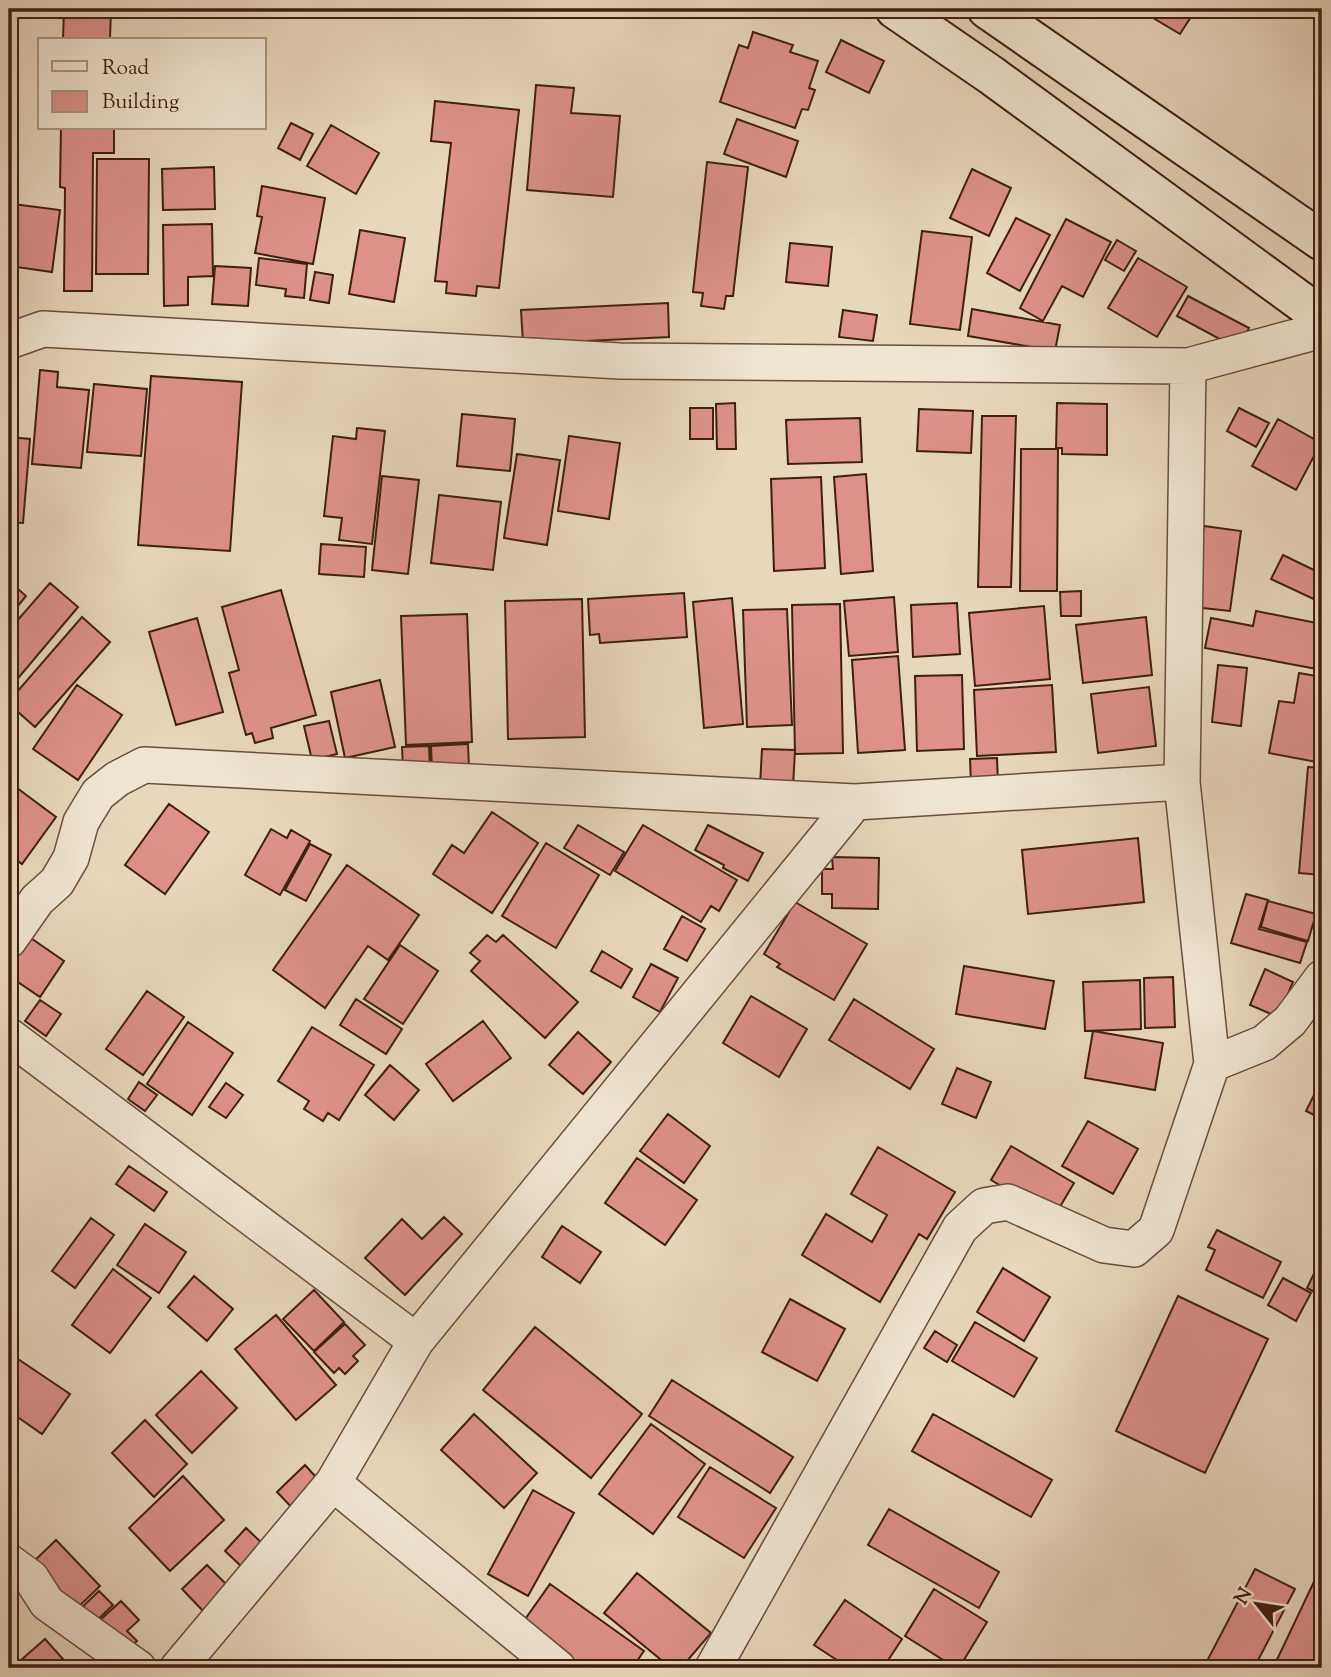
<svg xmlns="http://www.w3.org/2000/svg" width="1331" height="1677" viewBox="0 0 1331 1677" font-family="'Sorts Mill Goudy',serif">
<style>
.building{fill:#dd918a;stroke:#3f1f14;stroke-width:2}
.lines{fill:none;stroke-linecap:round;stroke-linejoin:round}
.street-casing{stroke:#694d3e;stroke-width:38}
.secondary-casing{stroke:#3f1f14;stroke-width:42}
.street{stroke:#efe5d3;stroke-width:35}
.secondary{stroke:#efe5d3;stroke-width:38}
</style>
<rect width="100%" height="100%" fill="#e7d7bb"/>
<filter id="stains"><feTurbulence type="fractalNoise" baseFrequency=".00286" numOctaves="4"/><feColorMatrix values="0 0 0 0 .2 0 0 0 0 .09 0 0 0 0 .02 0 0 0 .5 -.17"/></filter>
<radialGradient id="worn" r=".72"><stop offset=".6" stop-color="#630" stop-opacity="0"/><stop offset="1" stop-color="#630" stop-opacity=".3"/></radialGradient>
<path class="building" d="M64 9H111L110 40 63 39Z
M1138 9H1196L1180 34Z
M753 32 793 45 790 52 818 61 809 88 815 90 808 110 802 109 795 128 720 102 739 45 748 48Z
M841 40 884 61 869 93 826 72Z
M536 85 574 88 571 113 620 116 613 197 527 190Z
M435 101 519 110 499 288 477 286 476 296 446 293 447 282 435 281 451 143 431 141Z
M737 119 798 141 786 177 724 154Z
M291 123 313 134 300 160 278 148Z
M331 125 379 153 356 194 307 166Z
M61 128H114V153H93L92 291H64L65 188 60 187Z
M97 159H149L148 274H96Z
M707 162 748 167 733 296H726L724 309 701 306 703 293 693 292Z
M214 167 215 209 163 210 162 169Z
M972 169 1011 188 989 236 950 218Z
M262 186 325 198 313 264 255 253 262 217 257 216Z
M13 204 60 210 52 272 9 266V235Z
M1016 218 1050 235 1020 291 987 273Z
M1066 219 1111 242 1083 297 1062 286 1043 321 1020 308Z
M212 224 213 276 188 277V305L164 306 163 225Z
M360 230 405 238 394 302 349 294Z
M922 231 972 237 960 330 910 324Z
M1117 240 1136 251 1124 271 1105 260Z
M790 243 832 247 828 286 786 282Z
M259 258 307 264 304 298 285 296 286 289 256 285Z
M1138 258 1187 287 1157 337 1108 308Z
M215 266 251 268 248 306 212 304Z
M315 272 333 275 329 303 310 300Z
M1188 296 1249 328 1238 349 1177 316Z
M668 303 669 337 523 344 521 310Z
M972 309 1060 325 1055 351 968 336Z
M843 310 877 315 873 341 839 337Z
M40 370 58 372 57 387 89 390 81 468 32 464Z
M151 376 242 382 230 551 138 545Z
M94 384 147 389 141 456 87 452Z
M735 403 736 449H717L716 404Z
M1057 403 1107 404V455L1062 454V448H1056Z
M690 408H713V439H690Z
M1239 408 1269 423 1256 447 1227 431Z
M919 409 973 411 971 453 917 451Z
M462 414 515 419 510 471 457 466Z
M982 416H1016L1011 587H978Z
M860 418 862 462 788 464 786 420Z
M1278 419 1321 443 1296 490 1252 466Z
M357 428 385 431 372 544 339 540 342 518 324 516 333 436 356 439Z
M569 436 620 443 609 519 558 511Z
M9 437 30 439 23 523 9 522Z
M1021 449H1058L1057 591H1020Z
M517 454 560 460 547 545 504 538Z
M866 474 873 571 841 574 834 477Z
M382 476 419 480 408 574 372 570Z
M821 477 825 568 774 571 771 479Z
M439 495 501 502 493 570 431 563Z
M1204 526 1241 531 1230 611 1193 607Z
M321 544 366 547 364 577 319 574Z
M1283 555 1322 574V603L1271 579Z
M9 581 26 596 9 617Z
M50 583 78 607 9 689V630Z
M281 590 316 715 271 728 273 738 255 743 252 733 246 735 229 673 239 670 222 607Z
M1081 591V616H1061L1060 592Z
M684 593 687 637 600 643 599 634 590 635 588 599Z
M894 597 898 652 849 656 844 601Z
M732 598 743 724 704 728 693 602Z
M582 599 585 737 508 739 505 601Z
M957 603 960 654 913 657 911 605Z
M840 604 843 753 795 754 792 605Z
M1044 606 1050 679 975 686 969 613Z
M787 609 792 725 747 727 743 610Z
M1256 611 1322 624V670L1205 648 1211 618 1253 626Z
M467 614 472 742 406 745 401 616Z
M82 617 110 642 35 727 9 704V701Z
M1146 617 1152 675 1083 683 1076 625Z
M197 618 223 712 176 725 149 632Z
M898 656 905 750 858 753 852 660Z
M1218 665 1247 668 1241 726 1212 722Z
M1299 673 1322 677V763L1269 753 1279 701 1294 703Z
M962 675 964 749 917 751 915 676Z
M380 680 395 747 345 758 331 692Z
M77 685 122 715 78 780 33 749Z
M1052 685 1056 752 977 756 974 690Z
M1149 687 1156 746 1098 753 1091 694Z
M329 721 337 754 312 760 304 726Z
M468 744 469 769 432 770 431 746Z
M429 746 430 768 403 769 402 747Z
M762 749 795 750 793 787 760 786Z
M997 758 998 783 971 784 970 759Z
M1308 767 1322 768V875L1299 873Z
M9 782 56 817 22 864 9 854Z
M169 804 209 832 165 894 125 865Z
M492 812 538 843 492 913 433 874 452 845 464 853Z
M578 825 624 852 610 875 564 848Z
M643 825 737 880 719 911 711 906 701 922 615 871Z
M708 825 763 853 748 881 723 868 724 865 695 850Z
M271 829 287 838 291 830 310 841 280 895 245 875Z
M1138 838 1144 902 1028 914 1022 850Z
M546 843 599 875 556 948 502 916Z
M310 844 331 855 306 901 285 890Z
M832 857 879 858 878 909 832 908V894H822V869H833Z
M347 865 419 915 388 960 368 946 325 1008 273 970Z
M1246 894 1268 900 1259 929 1307 942 1300 963 1231 943Z
M1268 901 1316 914 1308 941 1261 927Z
M795 902 867 944 834 1000 777 967 780 964 764 954Z
M682 916 705 929 687 961 664 949Z
M25 934 64 961 40 997 9 976V959Z
M487 935 496 942 503 935 578 1002 545 1038 471 971 480 961 470 953Z
M400 945 438 971 403 1024 364 999Z
M602 951 632 969 621 988 591 971Z
M651 964 678 978 660 1012 633 997Z
M964 966 1054 981 1045 1029 956 1014Z
M1265 969 1293 982 1278 1017 1250 1005Z
M1173 977 1175 1027 1145 1028 1144 978Z
M1140 980 1141 1029 1085 1031 1083 982Z
M147 991 184 1017 143 1075 106 1049Z
M751 996 807 1029 779 1077 723 1043Z
M356 999 402 1029 386 1054 340 1025Z
M854 999 934 1049 910 1089 829 1040Z
M40 1000 61 1014 46 1036 25 1021Z
M483 1021 511 1058 453 1101 426 1064Z
M188 1022 233 1053 192 1115 147 1084Z
M312 1027 374 1065 339 1120 328 1113 323 1121 304 1109 309 1101 278 1081Z
M1093 1031 1163 1043 1155 1090 1085 1078Z
M578 1032 611 1062 583 1094 549 1065Z
M390 1065 419 1090 394 1120 365 1095Z
M957 1068 991 1082 976 1118 942 1104Z
M1322 1079V1119L1306 1111Z
M139 1082 157 1095 145 1111 128 1099Z
M226 1083 243 1095 226 1118 209 1107Z
M668 1114 710 1146 684 1183 640 1151Z
M1088 1121 1138 1149 1113 1194 1062 1166Z
M1011 1146 1074 1183 1054 1217 991 1180Z
M878 1147 955 1192 927 1239 919 1234 880 1302 802 1255 826 1214 872 1242 887 1215 851 1194Z
M637 1158 697 1200 665 1245 605 1203Z
M129 1166 167 1192 154 1211 116 1184Z
M444 1217 462 1234 405 1295 365 1258 402 1219 422 1239Z
M91 1218 114 1235 75 1288 52 1271Z
M145 1224 186 1252 159 1293 117 1265Z
M562 1226 601 1252 580 1283 542 1257Z
M1217 1230 1281 1262 1263 1298 1206 1270 1215 1250 1208 1247Z
M1320 1261 1322 1262V1296L1307 1288Z
M1003 1268 1050 1297 1024 1341 977 1312Z
M113 1269 151 1298 110 1353 72 1325Z
M194 1276 233 1309 207 1341 168 1307Z
M1283 1278 1311 1293 1296 1321 1268 1305Z
M314 1290 344 1322 314 1351 283 1319Z
M1178 1296 1268 1339 1205 1473 1116 1431Z
M790 1299 845 1329 817 1381 762 1352Z
M276 1315 336 1385 296 1420 235 1349Z
M975 1322 1037 1358 1014 1397 952 1361Z
M345 1324 365 1345 353 1356 358 1361 345 1374 339 1368 334 1373 314 1352Z
M535 1327 642 1414 591 1478 483 1390Z
M935 1331 957 1345 947 1362 924 1348Z
M9 1353 70 1394 42 1434 9 1411Z
M201 1371 237 1408 192 1453 156 1415Z
M672 1380 793 1457 770 1493 649 1416Z
M474 1414 537 1473 504 1508 441 1450Z
M933 1414 1052 1480 1031 1517 912 1451Z
M145 1420 187 1464 154 1497 112 1453Z
M651 1424 705 1464 653 1534 599 1494Z
M305 1465 325 1487 298 1514 277 1492Z
M710 1467 776 1508 744 1558 678 1517Z
M183 1476 224 1520 170 1571 129 1528Z
M533 1490 574 1513 528 1596 488 1574Z
M889 1509 999 1572 979 1608 868 1545Z
M246 1528 264 1545 243 1568 225 1551Z
M56 1540 100 1586 73 1612 29 1566Z
M207 1565 228 1586 203 1611 182 1589Z
M1255 1569 1295 1589 1254 1668H1221L1207 1661Z
M1320 1569 1322 1570V1668H1273Z
M637 1573 711 1633 681 1668H671L604 1613Z
M550 1584 644 1651 632 1668H582L521 1625Z
M934 1589 987 1622 959 1668H956L905 1636Z
M99 1591 113 1605 90 1627 76 1613Z
M845 1600 902 1639 883 1668H849L814 1645Z
M121 1601 139 1620 127 1631 137 1641 125 1652 98 1622Z
M45 1639 71 1668H12Z"/>
<g class="lines">
<defs>
<path id="street" d="M9 341 43 329 620 361 1188 366 1322 330
M9 940 37 900 57 882 71 858 81 822 98 794 117 779 144 765 855 802
M9 1036 416 1341
M1212 1064 1264 1043 1290 1021 1322 978
M333 1483 558 1668
M9 1562 31 1578 47 1603 138 1668
M178 1668 333 1483 416 1341 855 802 1182 782
M713 1668 960 1228 984 1206 1008 1202 1104 1245 1134 1249 1156 1230 1212 1064 1182 782 1188 366"/>
<path id="secondary" d="M895 9 991 75 1322 317
M987 9 1322 241"/>
</defs>
<use href="#street" class="street-casing"/>
<use href="#secondary" class="secondary-casing"/>
<use href="#street" class="street"/>
<use href="#secondary" class="secondary"/>
</g>
<rect width="1331" height="1677" fill="none" stroke="#e7d7bb" stroke-width="35"/>
<rect x="10" y="10" width="1310" height="1656" fill="none" stroke="#3f1f14" stroke-width="3.5"/>
<rect x="18" y="18" width="1296" height="1642" fill="none" stroke="#3f1f14" stroke-width="2"/>
<rect x="38" y="38" width="228" height="91" fill="#efe5d3" stroke="#a99687" stroke-width="2"/>
<rect x="52" y="61" width="35" height="10" fill="#efe5d3" stroke="#a99687" stroke-width="2"/>
<text x="102" y="74" font-size="21" fill="#3f1f14">Road</text>
<rect x="52" y="91" width="35" height="21" fill="#dd918a" stroke="#a99687" stroke-width="2"/>
<text x="102" y="108" font-size="21" fill="#3f1f14">Building</text>
<g transform="translate(1257 1604) rotate(300)" stroke="#efe5d3" stroke-width="5" paint-order="stroke">
<path d="M0-5L12 26L0 18L-12 26Z" fill="#3f1f14"/>
<text y="-10" font-size="19" font-weight="bold" text-anchor="middle" fill="#3f1f14">N</text>
</g>
<rect width="100%" height="100%" filter="url(#stains)"/>
<rect width="100%" height="100%" fill="url(#worn)"/>
</svg>
